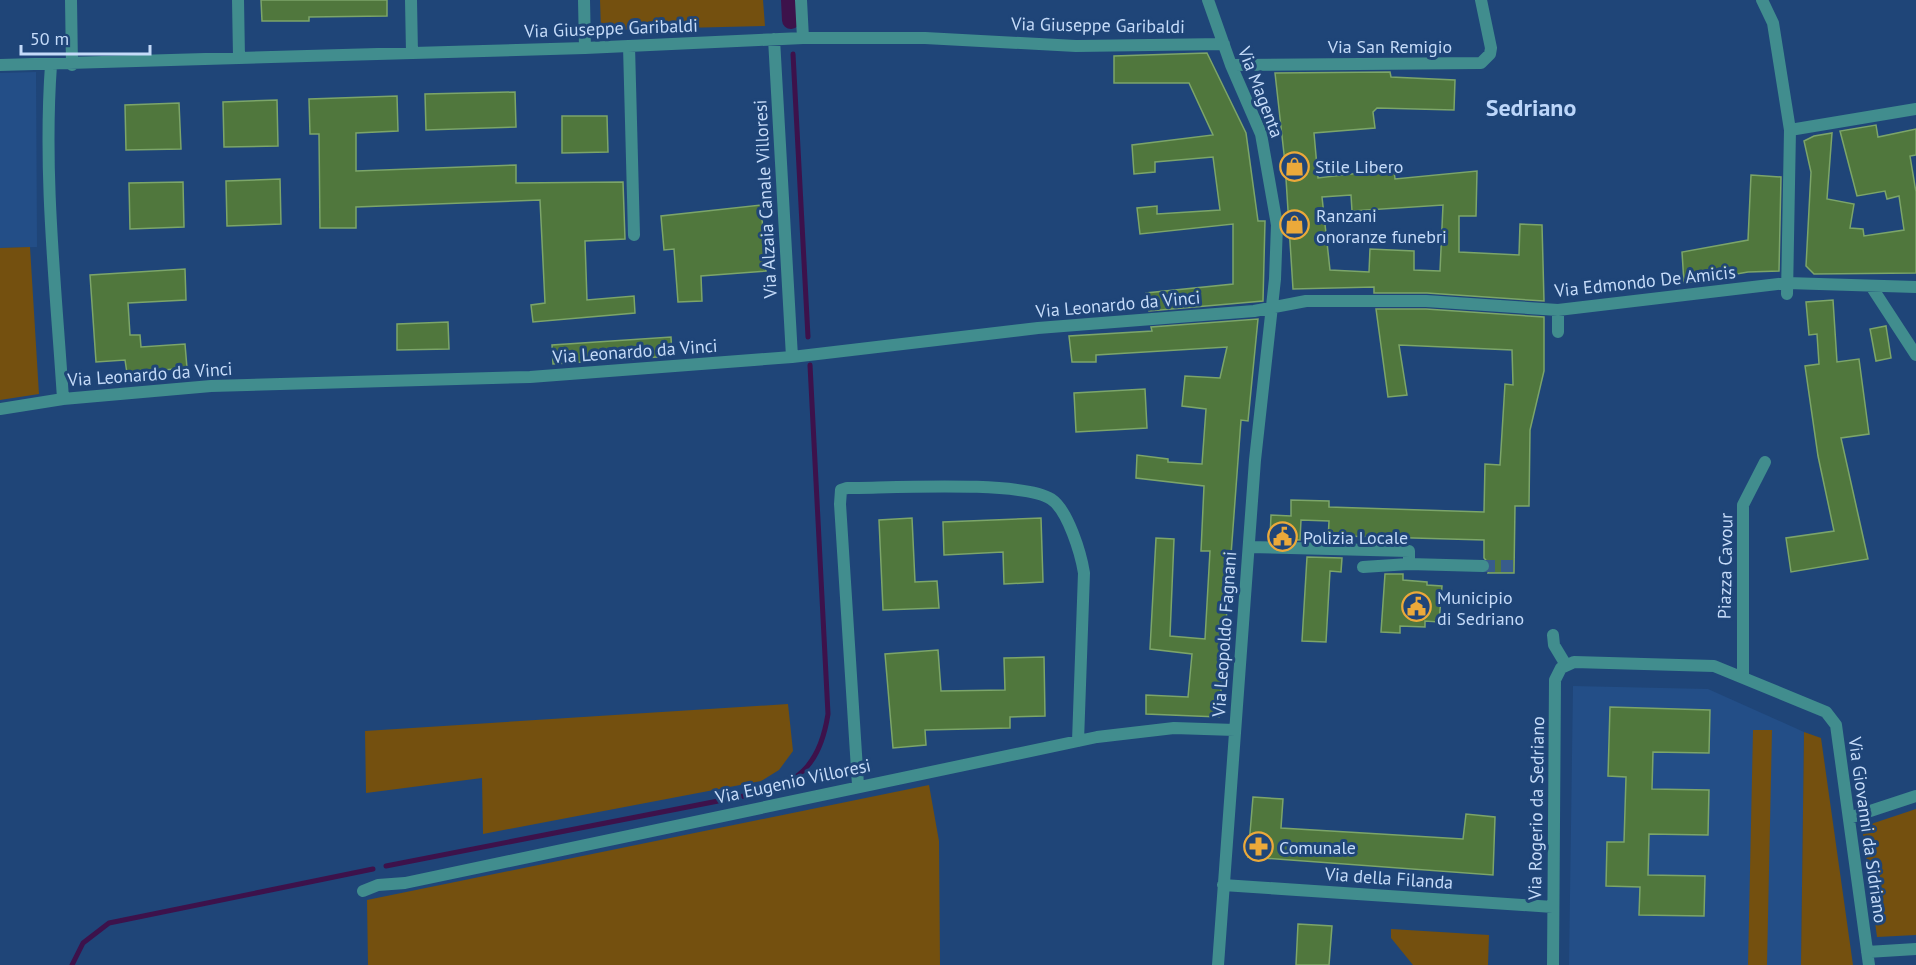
<svg xmlns="http://www.w3.org/2000/svg" width="1916" height="965" viewBox="0 0 1916 965" font-family="'PT Sans',sans-serif">
<style>
.built{fill:#234e87}
.green{fill:#74500f}
.lines{fill:none;stroke-linecap:round;stroke-linejoin:round}
.stream{stroke:#3d124b;stroke-width:5}
.canal{stroke:#3d124b;stroke-width:18}
.building{fill:#50773d;stroke:#7ca569;stroke-width:1.5;fill-rule:evenodd}
.street-tunnel{stroke:#385c8b;stroke-width:12;stroke-dasharray:12 6;stroke-linecap:butt}
.street{stroke:#418d8e;stroke-width:12}
.labels{text-anchor:middle;dominant-baseline:central;stroke-width:6;stroke-linejoin:round;paint-order:stroke}
.street-label{font-size:18px;fill:#c5dbf9;stroke:#1f4578}
.poi-label{font-size:18px;fill:#c5dbf9;stroke:#1f4578;text-anchor:start}
.district-label{font-size:24px;font-weight:bold;fill:#bcd6fa;stroke:#1f4578}
</style>
<rect width="100%" height="100%" fill="#1f4578"/>
<path class="built" d="M36 72 37 247 0 248V73Z
M1573 686 1708 689 1804 732 1801 965H1569Z"/>
<path class="green" d="M600 0H763L765 26 601 30Z
M30 247 39 394 0 400V248Z
M788 704 793 751 779 770 761 781 483 834 482 778 366 793 365 731Z
M1753 730H1772L1767 965H1748Z
M1804 732 1821 738 1853 965H1801Z
M929 785 939 841 940 965H368L367 900Z
M1916 809V935L1877 937 1862 827Z
M1391 929 1489 935 1488 965H1413L1391 938Z"/>
<g class="lines">
<path class="stream" d="M793 54 808 337
M386 866 759 793C803 782 821 759 828 714L810 365
M72 965 83 943 109 923 373 869"/>
<path class="canal" d="M790 0 791 20"/>
</g>
<path class="building" d="M261 0H387V16L309 17V21H262Z
M1207 53 1246 133 1258 221H1265L1263 301 1149 311 1146 293 1233 284V224L1140 234 1137 208 1157 206V214L1220 210 1213 157 1155 162V172L1134 174 1132 145 1213 135 1189 83H1114V56Z
M1390 72 1391 77 1455 80 1454 110 1377 108 1373 112 1375 128 1314 133 1318 178 1394 169 1395 179 1477 171 1476 216H1459V252L1519 255 1520 224 1542 225 1544 301 1427 293H1374V287L1293 289 1285 163 1275 73ZM1351 195 1352 211 1443 205 1440 271 1414 270V251L1370 249 1369 272 1330 270 1322 197Z
M515 92 516 127 426 130 425 94Z
M397 96 398 131 356 133V171L516 165V183L623 182 625 239 585 241 587 300 634 296 635 313 533 322 531 305 545 303 540 200 356 207V228H320L319 134H310L309 99Z
M277 100 278 146 224 147 223 102Z
M179 103 181 149 126 150 125 105Z
M562 116H607L608 152 562 153Z
M1876 125 1878 137 1916 129V155L1910 156 1916 192V273L1814 274 1806 266 1811 172 1804 141 1814 136 1832 133 1827 199 1854 204 1850 228 1863 229 1864 236 1904 230 1899 196 1887 199 1885 191 1857 196 1840 131Z
M1751 175 1781 177 1779 271 1748 272 1684 283 1682 252 1748 240Z
M280 179 281 224 227 226 226 181Z
M183 182 184 227 130 229 129 183Z
M761 205 766 271 701 276 702 301 678 302 674 249 664 250 661 216Z
M185 269 186 300 128 303 130 335H140L141 347 185 344 187 368 127 373 125 360 96 362 90 275Z
M1833 300 1837 362 1859 359 1869 434 1841 438 1868 559 1791 572 1786 538 1834 531 1818 456 1805 366 1819 364 1817 334 1809 335 1806 302Z
M1376 309H1426L1544 317V371L1530 430 1529 506H1515L1514 573H1488L1491 566 1484 558V540L1343 536V541H1328L1329 521 1301 520 1300 540 1270 539 1271 515 1291 516V500L1329 501V507L1484 512 1485 464 1500 465 1505 384 1513 385 1512 350 1399 345 1407 395 1388 397Z
M1258 319 1248 421 1241 420 1219 717 1146 714V695L1188 697 1192 654 1150 649 1156 538 1174 539 1170 636 1205 639 1210 551H1201L1204 486 1136 478 1137 455 1168 459V462L1202 464 1206 409 1182 406 1185 376 1220 378 1227 347 1096 355V362H1072L1069 336 1152 331 1151 327Z
M448 322 449 349 397 350V324Z
M1886 326 1891 358 1876 361 1870 329Z
M671 337 672 356 553 364 552 345Z
M1145 389 1147 428 1076 432 1074 393Z
M912 518 915 582 937 581 939 608 883 610 879 520Z
M1041 518 1043 582 1004 584 1003 552 944 555 943 522Z
M1307 557 1342 558 1341 572 1330 571 1326 642 1302 641Z
M1385 574H1403V580L1427 582V585L1442 586 1439 622 1425 621V627L1400 626V633L1381 632Z
M938 650 941 691 1005 690 1004 658 1044 657 1045 716 1010 717V728L925 730 926 745 893 748 885 654Z
M1610 707 1710 710 1709 753 1653 752 1652 789 1709 790 1708 835 1649 834 1648 875 1705 876 1704 916 1639 915 1640 887 1606 886 1607 842H1624L1626 777 1608 776Z
M1253 797 1283 799 1281 828 1463 839 1466 814 1495 817 1493 875 1248 857Z
M1298 924 1332 926 1329 965H1296Z"/>
<g class="lines">
<path class="street-tunnel" d="M1483 566H1515"/>
<path class="street" d="M71 0 72 65
M238 0 239 57
M411 0 412 53
M584 0 585 48
M801 0 803 38
M1208 0 1231 65 1261 134 1277 225 1275 279 1255 460 1218 965
M1762 0 1773 23 1790 130 1787 294
M774 39 792 357
M629 46 634 235
M0 65 585 48 803 38H925L1076 46 1224 44
M51 65C43 176 56 288 63 399
M1231 65 1481 63 1490 54 1491 48 1481 0
M1790 130 1916 109
M1871 286 1916 355
M1558 332V310
M0 409 63 399 211 386 530 377 792 357 1038 328 1254 311 1306 301H1426L1558 310 1787 283 1916 287
M1249 547 1409 551V564L1483 566
M1363 567 1409 564
M1553 635 1554 645 1566 665
M1743 676V505L1765 462
M858 785 840 504 841 490 847 488C887 488 1023 480 1051 499 1068 510 1081 554 1084 573L1078 741
M1849 818 1916 796
M1223 885 1553 907
M363 891 378 885 405 883 1097 737 1174 728 1235 730
M1867 952 1916 949
M1553 965 1555 680 1561 668 1574 662 1714 666 1826 712 1836 725 1869 965"/>
</g>
<defs>
<symbol id="shop-ring" viewBox="-11 -11 22 22"><circle r="9.5" fill="#1f4578" stroke="#eba93a" stroke-width="1.5"/><path d="M-5-2.5h2.3a2.7 3.5 0 0 1 5.4 0H5L5.5 6h-11ZM-1.5-2.5h3a1.5 2.3 0 0 0-3 0Z" fill="#eba93a"/></symbol>
<symbol id="civic-ring" viewBox="-11 -11 22 22"><circle r="9.5" fill="#1f4578" stroke="#eba93a" stroke-width="1.5"/><path d="M-.6-6.5H3V-4.5H.6V-3L4-1V1h2V6H-6V1h2V-1L-.6-3ZM-1.2 2.5V6h2.4V2.5Z" fill="#eba93a"/></symbol>
<symbol id="pharmacy-ring" viewBox="-11 -11 22 22"><circle r="9.5" fill="#1f4578" stroke="#eba93a" stroke-width="1.5"/><path d="M-2-6h4v4h4v4h-4v4h-4v-4h-4v-4h4Z" fill="#eba93a"/></symbol>
</defs>
<g fill-rule="evenodd">
<use href="#shop-ring" x="1278" y="150" width="33" height="33"/>
<use href="#shop-ring" x="1278" y="208" width="33" height="33"/>
<use href="#civic-ring" x="1266" y="520" width="33" height="33"/>
<use href="#civic-ring" x="1400" y="590" width="33" height="33"/>
<use href="#pharmacy-ring" x="1242" y="830" width="33" height="33"/>
</g>
<g class="labels">
<g class="street-label">
<text transform="translate(1098 25) rotate(1)">Via Giuseppe Garibaldi</text>
<text transform="translate(611 28) rotate(-2)">Via Giuseppe Garibaldi</text>
<text x="1390" y="46">Via San Remigio</text>
<text transform="translate(1261 92) rotate(69)">Via Magenta</text>
<text transform="translate(765 199) rotate(-93)">Via Alzaia Canale Villoresi</text>
<text transform="translate(1645 281) rotate(-6)">Via Edmondo De Amicis</text>
<text transform="translate(1118 304) rotate(-5)">Via Leonardo da Vinci</text>
<text transform="translate(635 351) rotate(-4)">Via Leonardo da Vinci</text>
<text transform="translate(150 374) rotate(-4)">Via Leonardo da Vinci</text>
<text transform="translate(1725 566) rotate(-89)">Piazza Cavour</text>
<text transform="translate(1224 634) rotate(-86)">Via Leopoldo Fagnani</text>
<text transform="translate(793 781) rotate(-12)">Via Eugenio Villoresi</text>
<text transform="translate(1536 808) rotate(-89)">Via Rogerio da Sedriano</text>
<text transform="translate(1868 830) rotate(82)">Via Giovanni da Sidriano</text>
<text transform="translate(1389 878) rotate(4)">Via della Filanda</text>
</g>
<g class="poi-label">
<text x="1315" y="166">Stile Libero</text>
<text x="1316" y="215">Ranzani<tspan x="1316" dy="21">onoranze funebri</tspan></text>
<text x="1303" y="537">Polizia Locale</text>
<text x="1437" y="597">Municipio<tspan x="1437" dy="21">di Sedriano</tspan></text>
<text x="1279" y="847">Comunale</text>
</g>
<g class="district-label">
<text x="1531" y="107">Sedriano</text>
</g>
</g>
<path d="M21 45v9h129v-9" fill="none" stroke="#c5dbf9" stroke-width="3"/>
<text x="30" y="45" font-size="18" fill="#c5dbf9" stroke="#1f4578" stroke-width="4.5" paint-order="stroke">50 m</text>
</svg>
